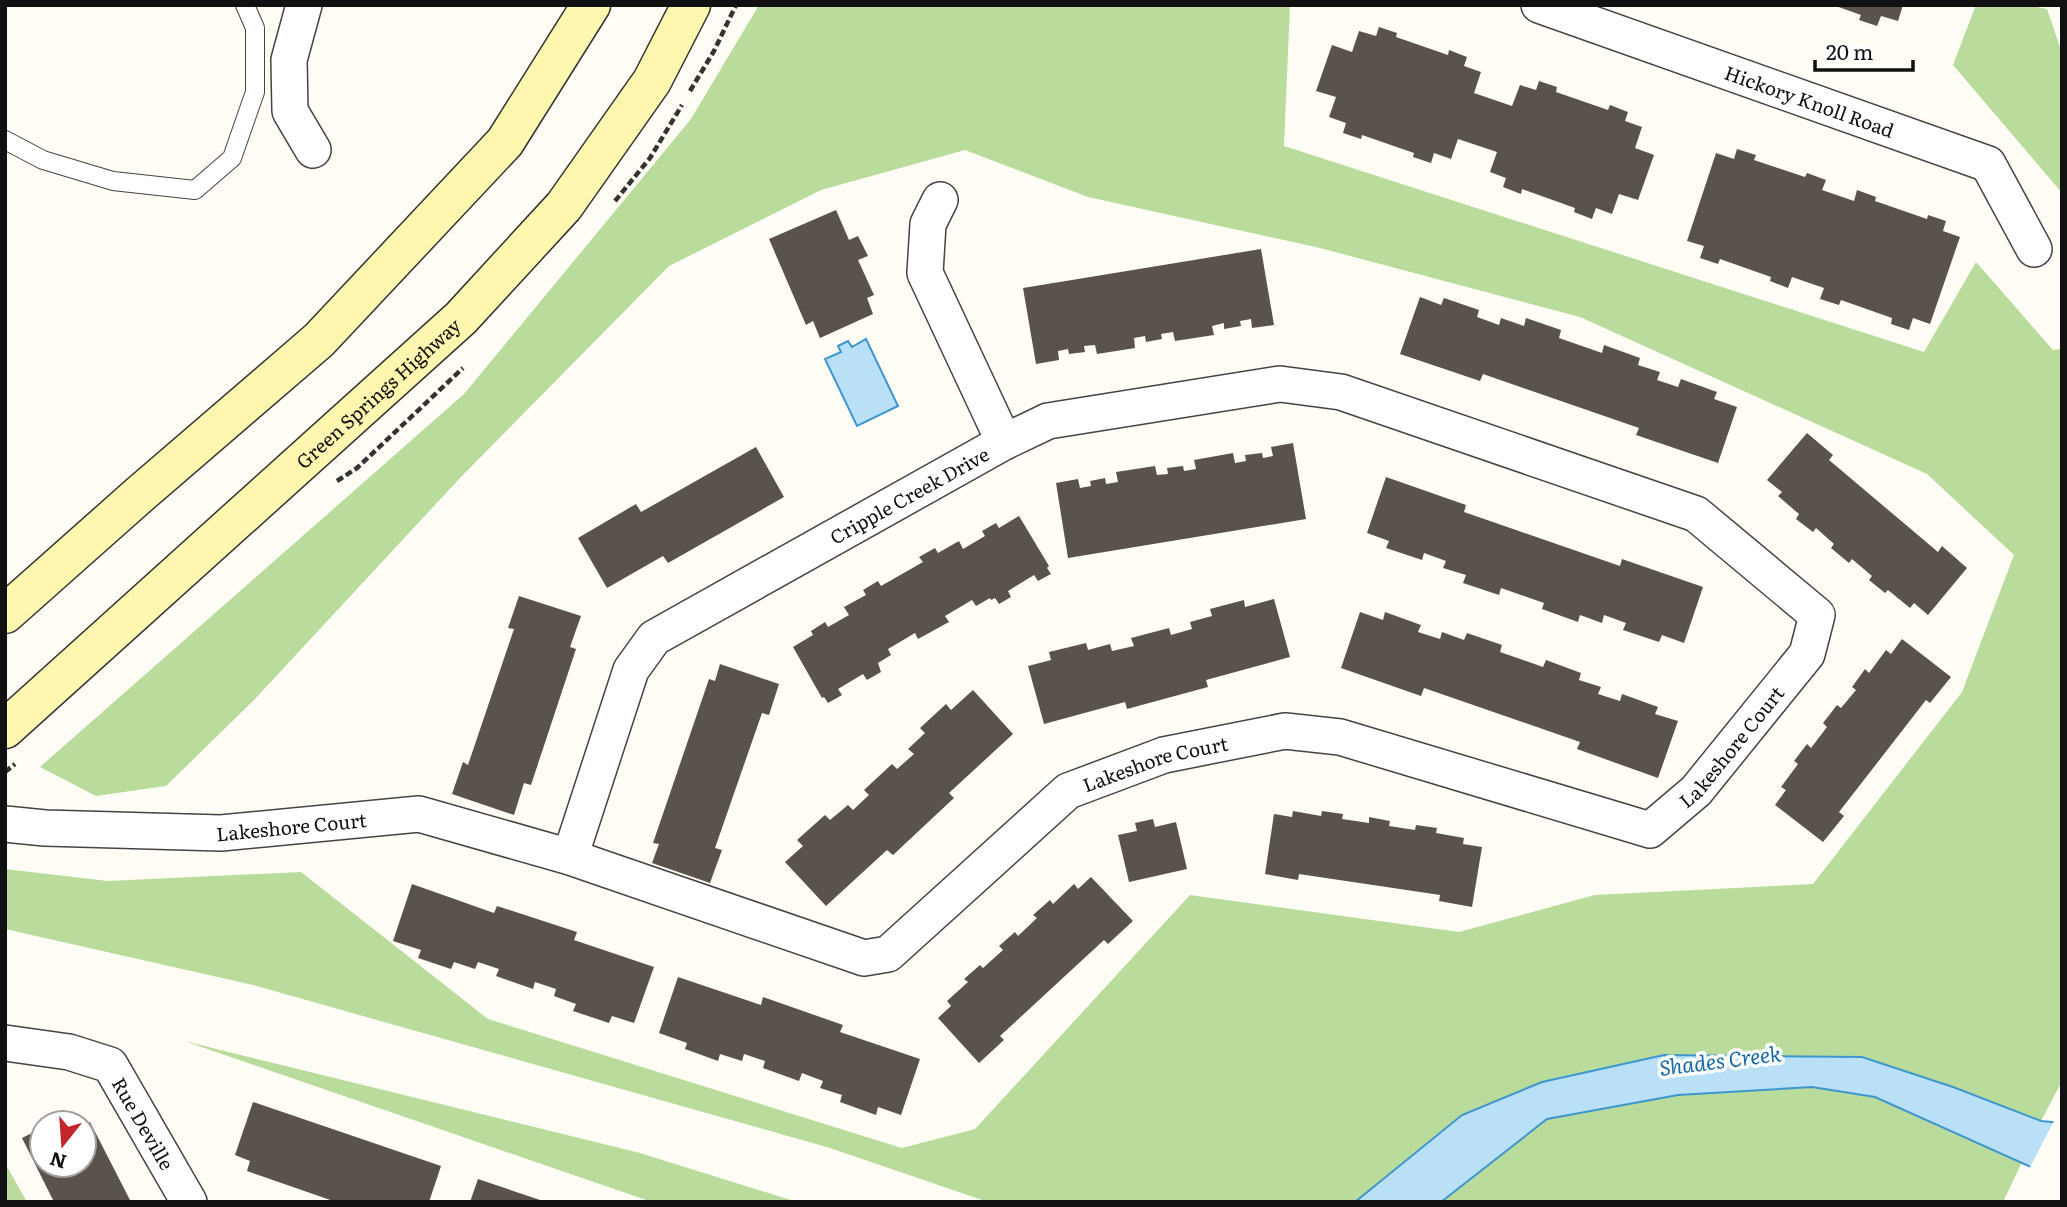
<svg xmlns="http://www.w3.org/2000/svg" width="2067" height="1207" viewBox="0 0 2067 1207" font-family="Literata,serif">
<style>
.forest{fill:#b9dc9c}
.water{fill:#b9e0f7;stroke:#3f96cf;stroke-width:2}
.pier{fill:#fffdf5}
.building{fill:#5a524d}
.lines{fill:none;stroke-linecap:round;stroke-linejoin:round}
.lane-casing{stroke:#444;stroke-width:20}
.street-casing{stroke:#444;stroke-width:38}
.secondary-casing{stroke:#333;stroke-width:41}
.path{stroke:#333;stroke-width:4.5;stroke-dasharray:7 3.5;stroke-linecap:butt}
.lane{stroke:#fff;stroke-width:18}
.street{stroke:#fff;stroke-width:35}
.secondary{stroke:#fff6b0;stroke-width:38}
.labels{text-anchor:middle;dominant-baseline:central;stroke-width:7;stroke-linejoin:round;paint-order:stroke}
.street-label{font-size:19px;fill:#111;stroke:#fff}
.water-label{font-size:21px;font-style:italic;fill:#1768a6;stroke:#fff}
</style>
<rect width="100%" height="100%" fill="#fffdf5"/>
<path class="forest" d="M759 5H1290L1284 146 1924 352 1976 262 2053 350 2062 349V1081L2041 1121 1953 1087 1862 1057 1462 1115 1355 1202H988L830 1148 253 985 5 929V869L108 881 301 872 488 1019 902 1148 975 1129 1190 895 1459 932 1595 895 1813 884 1962 692 2014 555 1927 474 1580 317 1320 248 1088 197 965 150 821 190 669 266 459 479 254 700 166 786 96 796 40 767 464 394 691 119Z
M1976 5H2027L2047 9 2062 53V193L1953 65Z
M184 1041 640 1153 797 1202H652Z
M1812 1087 1875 1097 2022 1162 2003 1202H1441L1547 1119 1678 1095Z
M5 1163 27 1202H5Z"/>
<path class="water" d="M866 339 898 406 857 426 825 359 841 352 838 346 848 341 852 347Z
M1664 1055 1862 1057 1953 1087 2041 1121 2062 1123V1181L1875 1097 1812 1087 1678 1095 1547 1119 1441 1202H1355L1462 1115 1542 1082Z"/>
<path class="pier" d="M2055 1119H2062V1184L2029 1169Z"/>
<path class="building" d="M1833 5H1903L1898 21 1881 16 1877 26 1859 20 1861 15Z
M1379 27 1397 33 1396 37 1448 55 1449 50 1467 57 1464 66 1481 72 1474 93 1512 106 1520 85 1536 90 1539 81 1557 87 1556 92 1608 110 1610 105 1628 112 1625 121 1642 127 1635 148 1654 155 1638 200 1619 194 1612 214 1596 208 1592 219 1574 212 1575 208 1522 189 1521 194 1503 187 1506 178 1490 172 1497 152 1458 139 1451 159 1434 153 1431 163 1413 157 1414 153 1362 135 1361 139 1343 133 1346 123 1329 117 1336 97 1316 91 1332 45 1352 52 1359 31 1376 36Z
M1737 149 1756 155 1754 160 1805 177 1807 173 1826 180 1822 190 1854 201 1857 190 1876 197 1875 201 1927 219 1928 215 1946 221 1943 231 1960 237 1930 324 1913 318 1909 330 1891 324 1892 318 1841 300 1839 305 1820 299 1824 288 1792 277 1788 288 1770 281 1771 277 1720 259 1718 264 1700 258 1704 246 1687 241 1716 153 1734 159Z
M836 210 849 240 858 236 868 256 858 260 874 295 867 298 873 314 820 338 813 321 806 325 769 239Z
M1261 249 1274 325 1252 328 1251 319 1240 321 1241 326 1224 329V323L1212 326 1214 335 1175 341 1173 332 1161 334 1162 339 1146 342 1145 336 1134 338 1135 348 1097 354 1095 345 1084 346 1085 352 1069 354 1068 349 1058 351 1059 360 1036 364 1023 288Z
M1420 297 1441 305 1444 298 1479 310 1477 317 1499 325 1501 318 1524 326 1526 318 1561 330 1559 338 1602 353 1604 345 1640 358 1638 365 1660 372 1657 380 1678 387 1681 379 1717 392 1714 399 1737 407 1718 463 1636 435 1639 428 1483 374 1480 381 1400 354Z
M1807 433 1833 455 1829 460 1938 552 1942 546 1967 568 1928 615 1914 603 1910 608 1888 590 1885 593 1869 580 1872 576 1852 559 1849 563 1831 548 1834 544 1816 528 1813 532 1796 519 1799 514 1778 496 1782 492 1767 480Z
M1293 443 1306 519 1068 558 1056 483 1078 479 1080 488 1091 486 1090 481 1105 478 1106 484 1118 482 1116 472 1155 466 1157 475 1168 474 1167 468 1183 466 1184 471 1196 469 1194 460 1233 453 1235 463 1246 461 1245 455 1262 453 1263 458 1273 456 1271 447Z
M756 447 784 497 668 563 663 556 607 588 578 538 636 504 641 512Z
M1386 477 1466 505 1464 512 1620 566 1622 559 1703 587 1684 643 1662 635 1659 642 1623 630 1626 623 1604 615 1602 623 1580 615 1578 622 1542 609 1544 603 1501 588 1499 595 1463 583 1466 575 1443 568 1446 561 1424 553 1422 560 1386 548 1389 541 1367 533Z
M1019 516 1049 566 1047 568 1051 574 1038 581 1034 575 1008 591 1011 597 999 604 995 598 991 600 990 598 976 606 972 600 945 616 949 622 918 639 915 633 888 649 891 655 878 663 881 672 867 680 863 674 838 689 842 695 828 703 824 697 822 698 793 647 813 635 811 631 825 622 828 627 849 615 844 607 866 595 863 590 878 581 881 586 923 562 919 557 935 548 938 553 959 541 963 549 985 536 982 531 996 523 999 528Z
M519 596 581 616 570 647 576 649 531 785 524 783 514 815 452 794 463 762 468 765 514 629 508 628Z
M1274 599 1290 657 1206 680 1208 687 1127 709 1125 702 1044 724 1028 666 1051 660 1049 652 1086 643 1088 650 1110 644 1112 651 1134 646 1131 638 1169 628 1171 635 1192 629 1190 622 1212 616 1210 609 1244 600 1245 607Z
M1360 612 1383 620 1385 612 1421 625 1418 632 1440 639 1442 632 1464 640 1467 633 1502 645 1500 652 1543 667 1546 660 1581 673 1579 680 1601 687 1598 694 1620 701 1622 694 1658 707 1655 714 1678 721 1658 778 1577 749 1580 742 1424 688 1421 696 1341 668Z
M1902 639 1951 677 1930 703 1926 700 1839 812 1844 816 1823 842 1775 805 1786 790 1781 787 1798 764 1794 761 1807 744 1811 748 1827 727 1823 723 1837 705 1841 708 1856 690 1852 687 1865 669 1869 673 1886 650 1891 654Z
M720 664 779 684 769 715 762 713 715 848 722 850 710 883 652 863 659 844 653 843 709 679 715 681Z
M973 690 1013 734 949 793 954 798 893 855 887 850 826 906 785 862 803 846 797 840 825 815 830 820 848 805 853 810 869 795 864 790 892 764 897 769 914 754 908 749 925 733 920 728 946 704 951 710Z
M1293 811 1321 816 1322 811 1343 814 1342 819 1369 823V817L1390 821 1389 826 1415 830 1416 825 1437 828 1436 833 1464 838 1463 844 1482 847 1472 907 1439 901 1440 895 1299 874 1298 880 1265 874 1274 814 1292 817Z
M1153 819 1155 827 1176 822 1187 869 1129 882 1118 835 1137 831 1135 823Z
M1091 877 1133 921 1108 944 1104 940 1000 1036 1004 1040 979 1063 938 1018 951 1006 947 1001 968 982 964 979 980 965 983 968 1003 950 999 946 1015 932 1018 936 1037 918 1033 915 1050 900 1053 904 1074 884 1078 889Z
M412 884 494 913 497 906 577 932 574 940 654 967 634 1023 612 1016 609 1023 573 1011 576 1004 554 996 556 989 535 982 533 989 496 976 499 969 478 962 475 969 454 962 451 969 418 958 421 950 393 941Z
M678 977 761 1005 763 997 843 1025 840 1032 920 1059 901 1115 878 1107 876 1115 840 1102 842 1095 820 1088 823 1081 802 1073 799 1081 763 1068 765 1061 744 1054 742 1061 720 1054 718 1061 685 1049 687 1043 659 1033Z
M253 1102 441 1166 429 1202H336L247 1171 250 1161 235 1155Z
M73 1113 78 1123H52Z
M90 1122 131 1202H54L22 1138 42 1128V1165H84V1125Z
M478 1179 543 1201V1202H470Z"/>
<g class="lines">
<defs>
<path id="lane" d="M5 140 43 160 113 181 195 190 232 158 255 92V28L245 5"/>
<g id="street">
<path d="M304 5 289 60 290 111 313 150"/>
<path id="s1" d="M1539 5 1988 164 2034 249"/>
<path d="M940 200 928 224 925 273 1004 442"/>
<path id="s2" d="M5 824 45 828 221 833 419 814 570 857 864 958 888 954 1068 791 1164 755 1285 731 1340 737 1650 830 1696 791 1807 654 1817 615 1696 514 1341 392 1280 384 1048 421 1004 442 654 638 631 670 570 857"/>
<path id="s3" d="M5 1043 69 1052 110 1065 189 1202"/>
</g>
<g id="secondary">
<path d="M5 614 139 495 319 340 505 142 591 5"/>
<path id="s4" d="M5 729 461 318 564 206 652 81 691 5"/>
</g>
</defs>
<use href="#lane" class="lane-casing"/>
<use href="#street" class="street-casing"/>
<use href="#secondary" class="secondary-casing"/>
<path class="path" d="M690 91 714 51 736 5
M615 201 650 158 682 105
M337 481 357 468 463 368
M5 772 15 764"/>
<use href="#lane" class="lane"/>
<use href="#street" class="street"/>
<use href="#secondary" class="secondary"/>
</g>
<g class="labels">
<g class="street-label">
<text stroke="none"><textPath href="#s1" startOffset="287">Hickory Knoll Road</textPath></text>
<text stroke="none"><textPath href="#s4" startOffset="502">Green Springs Highway</textPath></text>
<text transform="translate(909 495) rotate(-29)">Cripple Creek Drive</text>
<text stroke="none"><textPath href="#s2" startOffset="1872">Lakeshore Court</textPath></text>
<text stroke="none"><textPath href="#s2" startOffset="1242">Lakeshore Court</textPath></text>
<text stroke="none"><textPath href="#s2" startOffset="287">Lakeshore Court</textPath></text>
<text stroke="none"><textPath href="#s3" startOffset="175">Rue Deville</textPath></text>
</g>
<g class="water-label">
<text transform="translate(1720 1059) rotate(-7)">Shades Creek</text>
</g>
</g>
<rect width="2067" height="1207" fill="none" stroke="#111111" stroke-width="14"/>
<g transform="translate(63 1144) rotate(197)"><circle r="33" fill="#ffffff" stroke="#a0a0a0" stroke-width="2"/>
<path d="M0-5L12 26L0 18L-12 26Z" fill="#c4262e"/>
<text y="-10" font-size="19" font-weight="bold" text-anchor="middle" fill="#111111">N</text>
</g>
<path d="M1815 60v10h98v-10" fill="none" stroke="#111111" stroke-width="3.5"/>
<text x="1826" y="60" font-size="21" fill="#111111" stroke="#ffffff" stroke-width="5" paint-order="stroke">20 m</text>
</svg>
